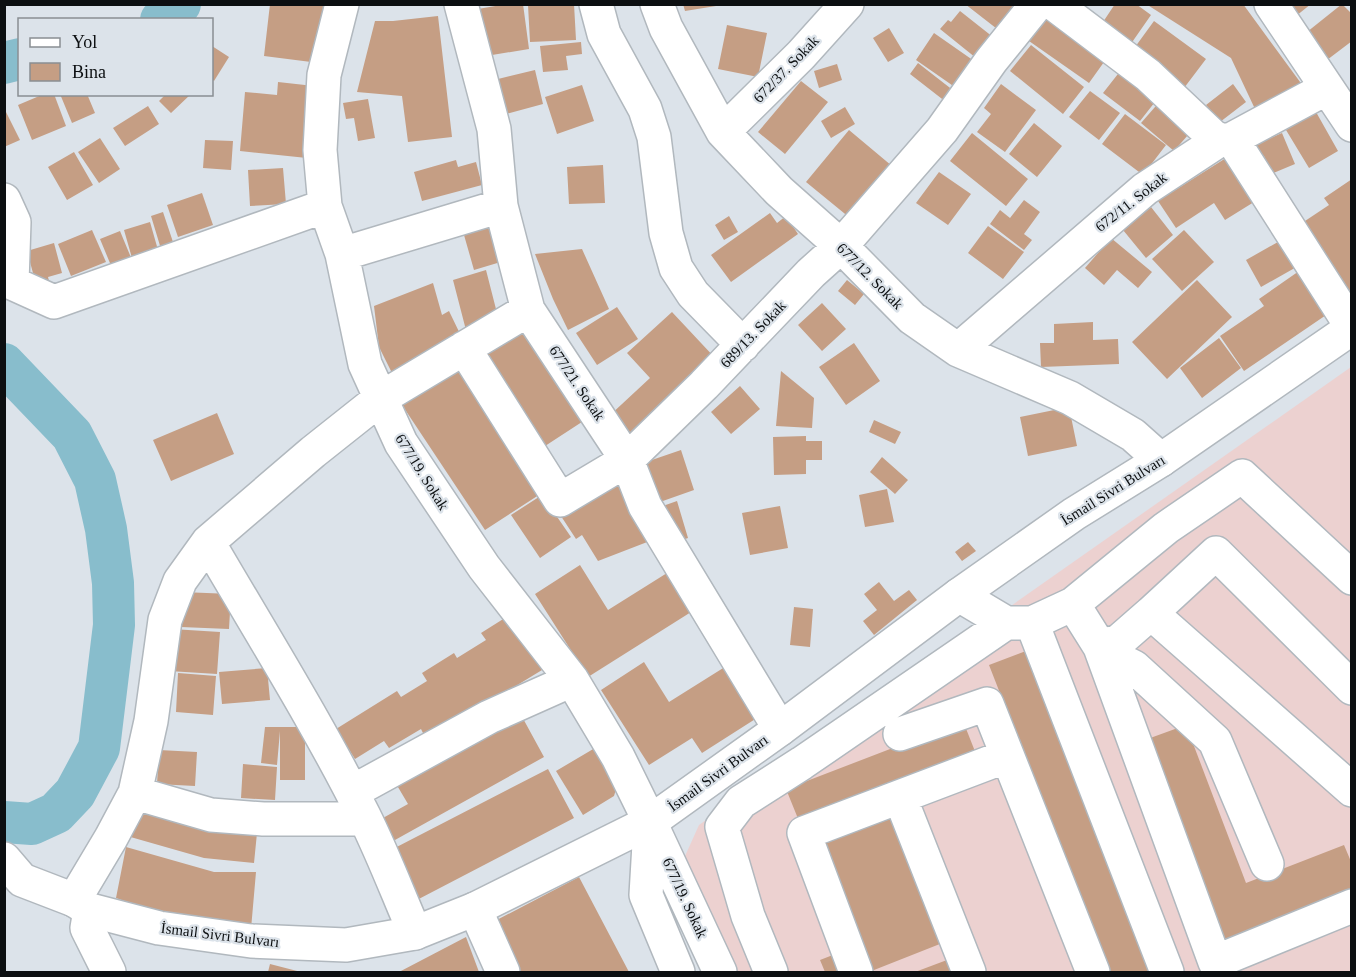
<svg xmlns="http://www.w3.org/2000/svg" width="1356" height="977" viewBox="0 0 1356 977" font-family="'Times New Roman',serif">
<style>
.commercial{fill:#ecd1d0}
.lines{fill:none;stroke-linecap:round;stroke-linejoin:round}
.river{stroke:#88bdcc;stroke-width:42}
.building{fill:#c59e84}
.minor-casing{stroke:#b1b8be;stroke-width:36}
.major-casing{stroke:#b1b8be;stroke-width:36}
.minor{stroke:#fff;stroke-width:33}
.major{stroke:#fff;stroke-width:33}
.labels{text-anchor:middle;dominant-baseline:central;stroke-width:4.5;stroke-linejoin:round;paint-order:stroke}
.street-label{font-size:15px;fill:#0c0f11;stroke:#dce3ea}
</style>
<rect width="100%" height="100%" fill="#dce3ea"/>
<path class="commercial" d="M1351 367V972H726L681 865 699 825Z"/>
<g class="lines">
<path class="river" d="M161 20 180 4
M4 63 20 59
M4 364 72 435 95 480 106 529 113 583 114 625 99 748 75 793 56 813 32 824 4 822"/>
</g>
<path class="building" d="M270 4H337L319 63 264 56Z
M507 4H523L529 49 486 56 478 9Z
M574 4 576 40 530 42 528 5Z
M683 4H716V6L685 11Z
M965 4H1023L1001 32Z
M1115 4H1136L1151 15 1128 48 1099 28Z
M1146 4H1243L1303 86 1255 109 1231 58Z
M1278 4H1311L1291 20Z
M1342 4 1352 14V41L1323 63 1302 36Z
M960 11 998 41 981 62 940 29 948 20 951 22Z
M1048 13 1109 55 1089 83 1029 41Z
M438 16 452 137 408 142 402 96 357 92 375 21H393Z
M1154 21 1206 59 1181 92 1130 54Z
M727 25 767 33 758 77 718 69Z
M889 28 904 53 888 62 873 38Z
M934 33 977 63 959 90 916 60Z
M581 42 582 54 566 56 568 70 543 72 540 46Z
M1031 45 1084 87 1063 114 1010 71Z
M212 46 229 57 214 81 212 79Z
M918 63 954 91 946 102 910 74Z
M837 64 842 80 819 88 814 71Z
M1125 65 1162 93 1140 121 1103 93Z
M535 70 543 104 502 115 494 80Z
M801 81 828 102 785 154 758 132Z
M278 82 314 86 307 158 240 151 245 92 277 95Z
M1001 84 1036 110 1005 152 977 132 991 114 984 108Z
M1233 84 1246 102 1220 122 1206 105Z
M582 85 594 121 557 134 545 97Z
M1090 91 1120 113 1099 140 1069 117Z
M44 94H54L66 126 32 140 18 105Z
M60 94H87L95 113 72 123Z
M166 94H191L171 113 159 101Z
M368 99 375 138 358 141 354 118 346 119 343 103Z
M1162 99 1195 127 1174 151 1141 123Z
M148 106 159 124 125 146 113 128Z
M845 107 855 124 831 138 821 121Z
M4 108 20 140 4 147Z
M1316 112 1338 151 1309 168 1286 130Z
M1125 114 1166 145 1143 175 1102 144Z
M1034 123 1062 146 1037 177 1009 154Z
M849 130 892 166 850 218 806 182Z
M972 133 1028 179 1006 206 950 161Z
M1282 133 1295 164 1271 174 1264 156 1257 159 1252 146Z
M100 138 120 169 99 183 78 152Z
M205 140 233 141 231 170 203 168Z
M74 152 93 185 67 200 48 167Z
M1226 158 1254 202 1225 220 1214 203 1176 228 1158 201Z
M456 160 458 167 476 162 482 185 422 201 414 172Z
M603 165 605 203 569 204 567 167Z
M283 168 286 204 250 206 248 170Z
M939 172 971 194 948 225 916 203Z
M1352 179V299L1299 225 1329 205 1324 198Z
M202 193 213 225 178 237 167 205Z
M1024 200 1040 212 1024 234 1032 240 1024 250 990 224 1000 210 1010 218Z
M1151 207 1173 235 1146 258 1123 230Z
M163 212 174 245 161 249 151 216Z
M770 213 777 223 786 216 798 234 731 282 711 255Z
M729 216 738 232 724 240 715 225Z
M491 220 504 261 474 270 462 228Z
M150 222 158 250 132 258 124 230Z
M988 226 1024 252 1003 279 968 253Z
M92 230 106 262 71 276 58 244Z
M1184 230 1214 262 1182 291 1152 259Z
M120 231 132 260 112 268 100 239Z
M1111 238 1152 272 1138 288 1117 270 1104 285 1085 268Z
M1285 238 1300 265 1261 287 1246 260Z
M54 243 62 273 48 277 49 281 36 284 27 251Z
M582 249 609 309 568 330 553 299 535 254Z
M1302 269 1332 311 1244 371 1220 336 1264 306 1259 299Z
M486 270 497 313 467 334 453 280Z
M847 280 864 294 855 305 838 291Z
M1197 280 1232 317 1167 379 1132 342Z
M433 283 442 315 449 311 463 340 393 375 379 347 374 306Z
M822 303 846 329 822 351 798 325Z
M617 307 638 339 597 365 576 333Z
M672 312 716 359 629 439 608 417 650 378 627 353Z
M1093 322V340L1118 339 1119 364 1041 367 1040 343H1054V324Z
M528 328 588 418 542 448 484 356Z
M1219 338 1241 368 1202 398 1180 368Z
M854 343 880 381 846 405 819 367Z
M462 361 548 489 485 530 400 402Z
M781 371 814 398 812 428 776 426Z
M740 386 760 409 731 434 711 412Z
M1069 407 1077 446 1028 456 1020 417Z
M217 413 234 454 171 481 153 440Z
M874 420 901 432 895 444 869 432Z
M806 436V441H822V460H806V474L774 475 773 437Z
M681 450 694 490 660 502 646 462Z
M882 457 908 480 895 494 870 472Z
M618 478 655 539 598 561 582 535 576 539 559 513Z
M887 489 894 522 865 527 859 495Z
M542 495 571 537 540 558 511 515Z
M677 501 688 538 671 544 660 507Z
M780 506 788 548 750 555 742 513Z
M968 542 976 551 962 561 955 552Z
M580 565 608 610 675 568 699 607 588 677 535 594Z
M879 582 894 601 909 590 917 600 874 635 863 621 877 610 864 594Z
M182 592 231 594 229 629 181 627Z
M794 607 813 609 810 647 790 645Z
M508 616 542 670 454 724 451 718 424 735 421 729 389 748 384 741 355 759 336 729 397 691 401 697 427 681 422 673 454 653 457 658 486 640 481 633Z
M172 629 220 632 217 674 169 671Z
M1034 648 1161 972H1109L989 665Z
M644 662 669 702 728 665 760 716 702 753 692 738 649 765 601 690Z
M267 668 270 700 222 704 219 672Z
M178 673 216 676 213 715 176 712Z
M520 713 544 757 386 845 374 823 408 804 395 782Z
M963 721 978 759 801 826 786 789Z
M1186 725 1246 883 1344 845 1352 864V892L1219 943 1142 741Z
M265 727H305V780H280V731L277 765 261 763Z
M600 745 620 776 614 796 583 815 556 771Z
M159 750 197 752 195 786 157 784Z
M243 764 277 767 275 800 241 798Z
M548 769 574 818 413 902 387 852Z
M897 810 950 940 869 972 814 843Z
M133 811 258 823 254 863 204 858 127 836Z
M126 847 214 872H256L251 929 196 927 116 898Z
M579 877 629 972H520L493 922Z
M466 937 479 972H399Z
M838 953 845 972H825L820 960Z
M955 957 960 972H915Z
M270 964 301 972H268Z"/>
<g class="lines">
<defs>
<path id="minor" d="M342 4 324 75 320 150 325 206 342 254 365 364 401 443 484 567 572 680 618 757 650 822
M461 4 494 129 501 206 528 310 627 460 645 506 780 729
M596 4 604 34 645 109 654 137 666 233 676 268 693 294 743 345
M657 4 666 28 723 132 779 191 841 246 912 318 958 350 1070 398 1133 435 1161 460
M1054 4 1148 75 1218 141
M1271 4 1352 125
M723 132 801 55 847 4
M1232 139 1352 327
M4 200 14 222 12 283 54 302 325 206
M342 254 501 206
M464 348 560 500 627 460 704 385 811 273 841 246 942 130 991 61 1037 4
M958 350 1145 189 1218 141 1232 139 1327 88
M208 542C261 633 317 722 364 816 383 854 398 894 415 933
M959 595 1006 623H1032L1073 604 1166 528 1242 476 1352 578
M1073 604 1100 647 1119 641 1151 613 1352 790
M1151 613 1216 553 1352 688
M1032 623 1167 972
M1100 647 1215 962 1352 906
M1102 651 1134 667 1215 741 1267 864
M900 734 987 704 1093 972
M352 792 489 717 572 680
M135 793 211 815 263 819H365
M900 797 969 972
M74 900 111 838 135 793 151 721 165 620 180 581 208 542 313 452 381 398 528 310
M475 909 503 972
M90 910 87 928 109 972
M771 972 748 916 722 827 741 802 802 763 1006 623
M856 972 804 833 1007 756"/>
<path id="major" d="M650 822 720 972
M650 827 646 895 678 972
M4 859 22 880 74 900 90 910 159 928 251 941 346 945 415 933 475 909 650 822 780 729 959 595 1074 514 1161 460 1352 328"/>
</defs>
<use href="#minor" class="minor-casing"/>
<use href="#major" class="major-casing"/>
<use href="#minor" class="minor"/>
<use href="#major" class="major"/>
</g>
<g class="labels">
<g class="street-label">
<text transform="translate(786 69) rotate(-46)">672/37. Sokak</text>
<text transform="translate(1131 202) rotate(-38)">672/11. Sokak</text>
<text transform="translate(870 276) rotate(45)">677/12. Sokak</text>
<text transform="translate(753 334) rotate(-46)">689/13. Sokak</text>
<text transform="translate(577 383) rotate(56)">677/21. Sokak</text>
<text transform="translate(422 472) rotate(58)">677/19. Sokak</text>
<text transform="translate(1113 490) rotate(-32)">İsmail Sivri Bulvarı</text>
<text transform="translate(718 773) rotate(-36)">İsmail Sivri Bulvarı</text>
<text transform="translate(685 898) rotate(65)">677/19. Sokak</text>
<text transform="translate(220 935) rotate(7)">İsmail Sivri Bulvarı</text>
</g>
</g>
<rect width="1356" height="977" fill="none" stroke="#0c0f11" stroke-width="12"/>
<rect x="18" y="18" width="195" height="78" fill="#dce3ea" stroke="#898e93" stroke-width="1.5"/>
<rect x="30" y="38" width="30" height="9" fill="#ffffff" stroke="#898e93" stroke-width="1.5"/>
<text x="72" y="48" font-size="18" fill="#0c0f11">Yol</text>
<rect x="30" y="63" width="30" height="18" fill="#c59e84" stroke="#898e93" stroke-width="1.5"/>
<text x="72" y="78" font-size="18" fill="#0c0f11">Bina</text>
</svg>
